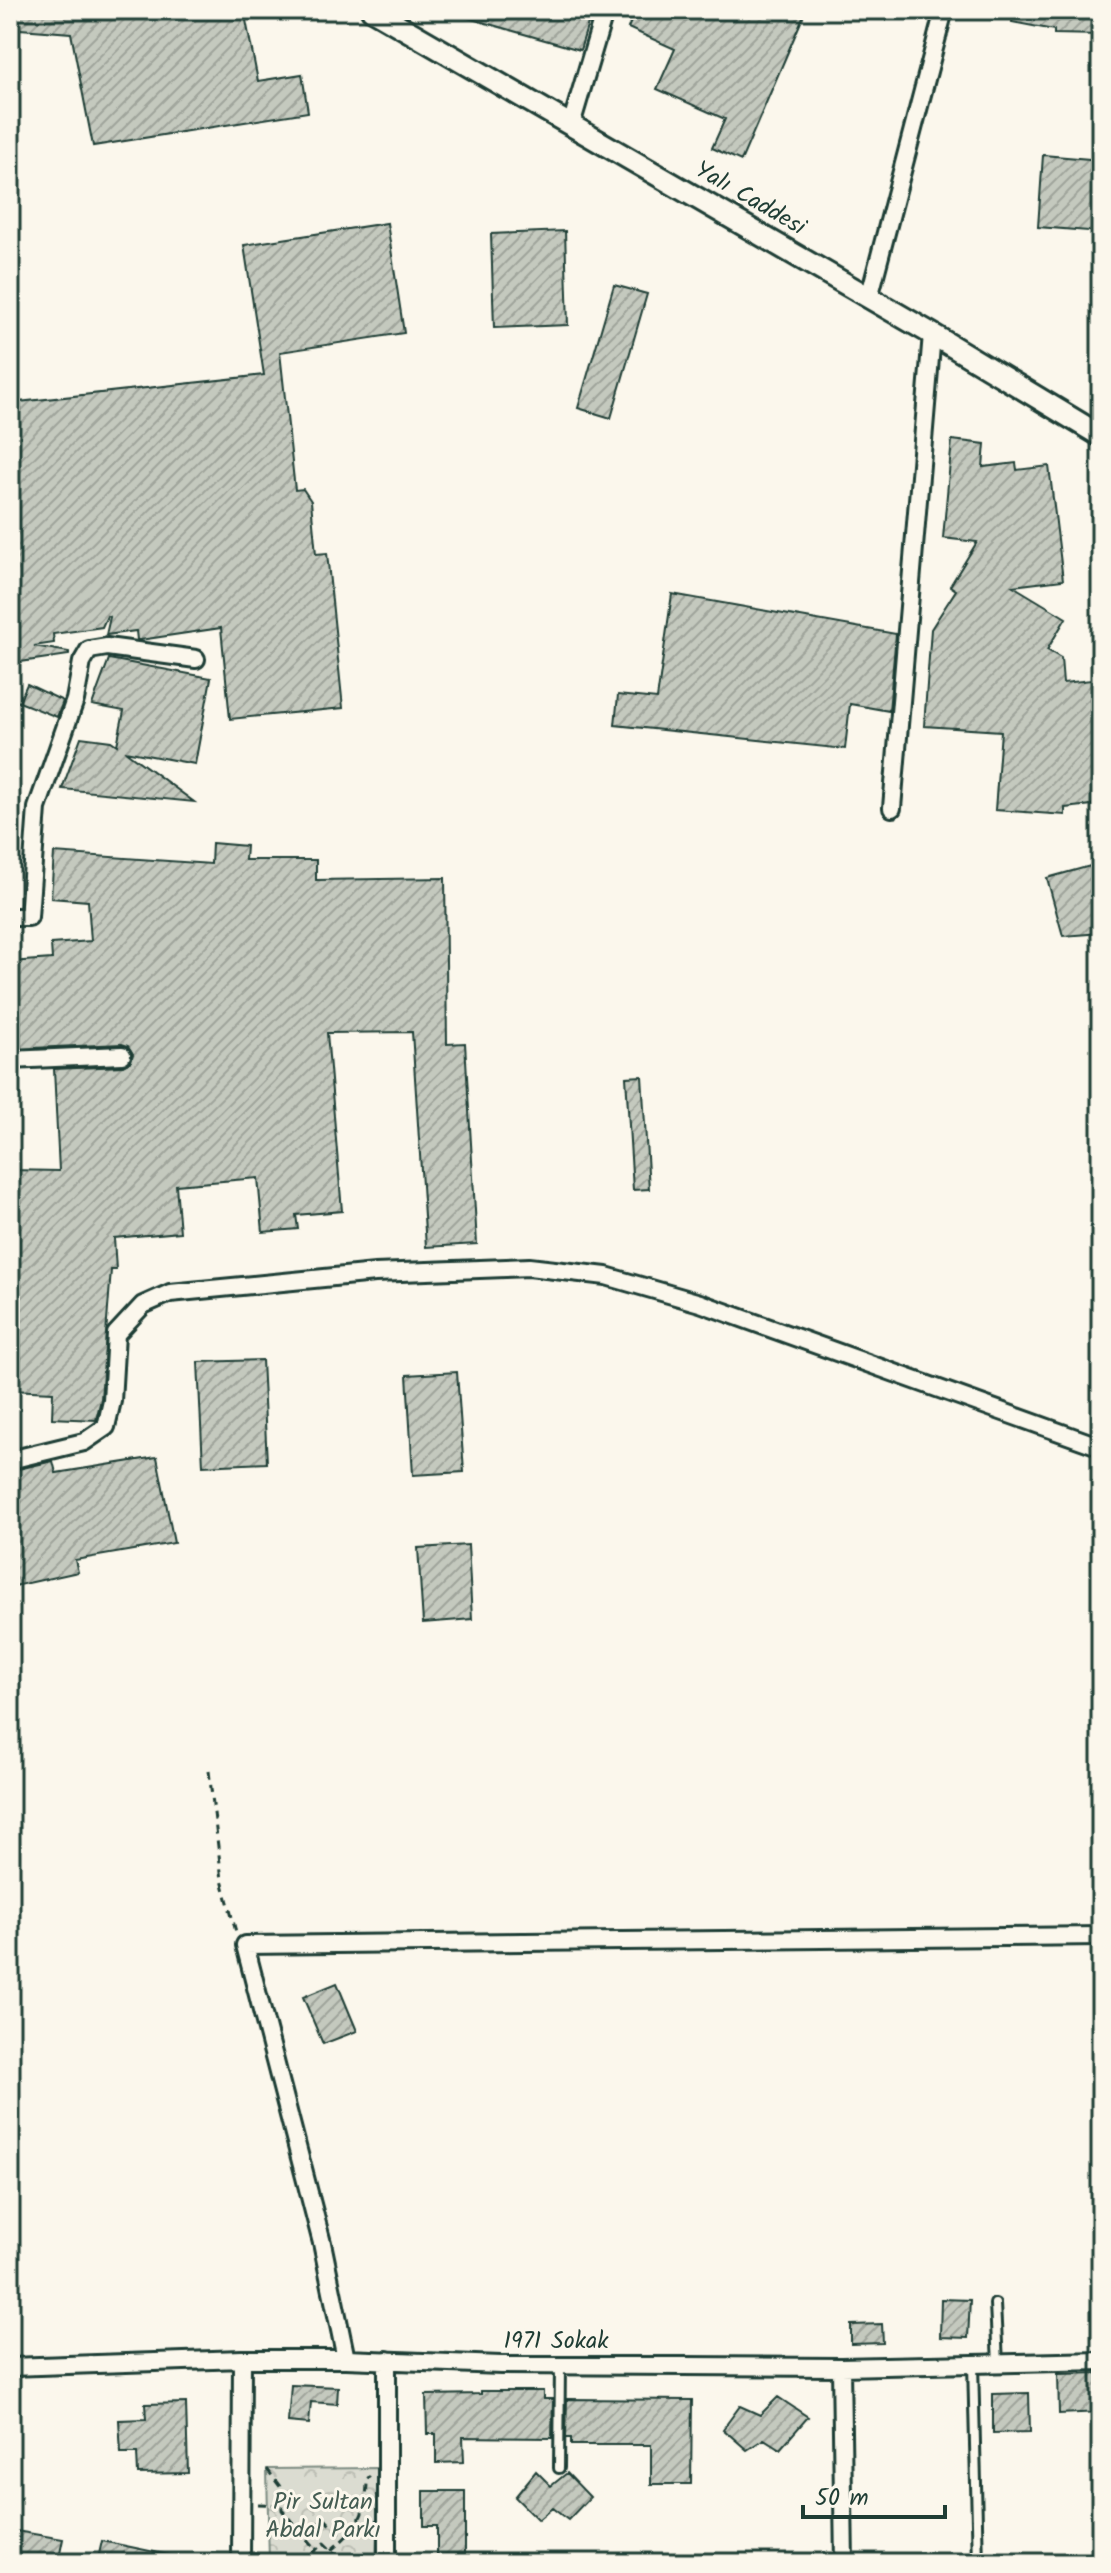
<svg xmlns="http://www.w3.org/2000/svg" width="1111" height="2573" viewBox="0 0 1111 2573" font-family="Kalam,sans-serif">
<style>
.park{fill:url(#park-crowns);stroke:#7d8c82;stroke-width:2}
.building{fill:url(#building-hatch);stroke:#1f3d34;stroke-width:2}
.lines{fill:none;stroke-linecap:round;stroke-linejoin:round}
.service-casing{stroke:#1f3d34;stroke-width:14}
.minor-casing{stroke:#1f3d34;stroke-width:22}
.tertiary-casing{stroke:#1f3d34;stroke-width:26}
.path{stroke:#1f3d34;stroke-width:3;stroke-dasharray:8 6;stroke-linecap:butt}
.service{stroke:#fbf7ec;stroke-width:8}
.minor{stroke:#fbf7ec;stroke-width:16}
.tertiary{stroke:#fbf7ec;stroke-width:20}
.labels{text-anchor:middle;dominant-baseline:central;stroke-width:6;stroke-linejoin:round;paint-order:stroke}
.street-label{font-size:24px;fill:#1f3d34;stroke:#fbf7ec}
.park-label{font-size:24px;fill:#455d53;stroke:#fbf7ec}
</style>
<defs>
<pattern id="park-crowns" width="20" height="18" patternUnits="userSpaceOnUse" patternTransform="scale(2)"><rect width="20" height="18" fill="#dbdcd1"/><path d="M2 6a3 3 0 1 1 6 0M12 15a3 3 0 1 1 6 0" fill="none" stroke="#bcbeb4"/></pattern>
<pattern id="building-hatch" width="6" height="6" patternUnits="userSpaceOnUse" patternTransform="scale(2)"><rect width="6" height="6" fill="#c4c9be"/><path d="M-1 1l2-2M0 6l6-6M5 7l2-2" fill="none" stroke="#9fa49b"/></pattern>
</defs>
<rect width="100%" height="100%" fill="#fbf7ec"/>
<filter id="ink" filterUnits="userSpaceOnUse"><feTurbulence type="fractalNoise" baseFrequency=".0125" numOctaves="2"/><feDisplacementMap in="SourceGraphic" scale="16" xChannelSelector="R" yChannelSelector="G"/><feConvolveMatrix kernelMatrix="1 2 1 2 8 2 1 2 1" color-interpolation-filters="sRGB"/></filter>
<g filter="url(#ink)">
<path class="park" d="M379 2468 376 2563H269L267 2469Z"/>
<path class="building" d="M10 10H244L258 81 302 74 308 112 93 146 71 33 20 29 10 31Z
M455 10H592L580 50 454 14Z
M636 10H806L741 161 712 148 725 119 657 89 675 49 628 28Z
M1021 10H1054L1053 15 1101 16V35L1054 34V30L1012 22 1013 14H1020Z
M1043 155 1101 160V232L1038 227Z
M387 223 404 333 280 352 295 490 303 489 311 501 316 554 327 553 343 708 230 719 221 628 140 640H137L136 631 106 635 110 617 107 616 102 627 53 634 54 643 34 646 69 652V655L20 662 10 592V403L264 375 244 245Z
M565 231 568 325 494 328 491 234Z
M614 285 647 294 611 418 578 408Z
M952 440 985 444 983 467 1016 463 1017 470 1049 466 1063 580 1013 586 1066 618 1047 650 1061 658 1063 683 1101 679V804L1065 808V815L995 810 1001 731 924 726 931 629 956 590 950 586 977 542 943 538Z
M672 594 896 634 889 711 850 704 845 749 615 725 618 695 657 699Z
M109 659 211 678 195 764 125 751 194 802 62 789 81 737 111 741 117 745 124 711 92 705Z
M27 684 63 701 57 717 19 702Z
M212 843 246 846 245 860H316V880L445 878 447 1044 465 1043 477 1244 426 1247 412 1032 327 1033 342 1211 296 1215 298 1229 263 1232 258 1178 176 1185 180 1232 114 1238 116 1270H111L101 1399 96 1420 52 1418 53 1392 10 1390V1170L59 1171 54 1069 123 1066 131 1061 133 1054 128 1046 122 1044 10 1049V962L52 959 51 944 91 941 88 901 51 898 54 853 211 864Z
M1101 863V933L1063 936 1047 878Z
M642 1076 649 1189 633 1190 626 1077Z
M262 1360 267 1463 203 1466 198 1362Z
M457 1372 464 1472 413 1475 407 1375Z
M157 1457 174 1543 75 1560 78 1572 10 1587V1471L53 1461 56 1473Z
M468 1545 472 1619 423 1623 418 1548Z
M337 1983 357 2031 323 2044 303 1997Z
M941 2299 970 2300 968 2338 940 2337Z
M882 2324 883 2343 851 2344V2325Z
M1101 2373V2412L1059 2414 1058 2374Z
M291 2385 338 2387 337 2404 311 2402 309 2424 288 2422Z
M481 2391H543V2399H553L552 2438 463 2437 464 2462 436 2463V2434H427L426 2395 481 2394Z
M1029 2393 1030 2432 993 2433V2394Z
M778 2397 808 2417 780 2449 764 2439 747 2450 723 2429 740 2406 760 2415Z
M567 2399 692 2400 691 2484H651V2445H571V2438H566Z
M186 2403 188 2473 138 2474 137 2453H121L119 2420 146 2419 145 2404Z
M536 2471 551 2486 567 2473 590 2497 568 2520 552 2508 538 2520 515 2497Z
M424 2491H465V2563H437V2526H424Z
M10 2530 63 2539 58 2563 10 2556Z
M102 2541 174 2556 173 2563H97Z"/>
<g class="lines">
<defs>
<path id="service" d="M995 2304 998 2363
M973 2364 978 2563
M559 2468 560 2365"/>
<path id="minor" d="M571 125 605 10
M869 298 944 10
M892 808 932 334
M10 917H29L37 808 75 700 82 662 89 650 107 647 196 659
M10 1060 122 1055
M10 1460 84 1442 106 1427 112 1401 116 1334 143 1305 170 1293 375 1273 529 1267 606 1276 700 1303 1101 1447
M346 2359 322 2243 245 1945 1101 1936
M387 2360V2563
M10 2367 242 2359H346L501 2365 841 2367 1101 2361
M841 2367 844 2563
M241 2563 242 2359"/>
<path id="tertiary" d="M372 10 932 334 1101 436"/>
</defs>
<use href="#service" class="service-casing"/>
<use href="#minor" class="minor-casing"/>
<use href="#tertiary" class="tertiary-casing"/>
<path class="path" d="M209 1771 222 1880 236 1932
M267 2469 281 2488 282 2510 316 2550
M258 2504 282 2505
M301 2534 325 2519 344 2538
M331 2550C358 2528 367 2514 367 2479L370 2476
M319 2563 311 2554 324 2543 337 2556 329 2563"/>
<use href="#service" class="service"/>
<use href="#minor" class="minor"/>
<use href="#tertiary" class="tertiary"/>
</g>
</g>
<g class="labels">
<g class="street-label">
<text transform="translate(750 199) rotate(30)">Yalı Caddesi</text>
<text x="556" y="2341">1971 Sokak</text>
</g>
<g class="park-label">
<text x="323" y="2502">Pir Sultan<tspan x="323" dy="28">Abdal Parkı</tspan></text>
</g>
</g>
<rect width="1111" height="2573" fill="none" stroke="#fbf7ec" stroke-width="40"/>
<rect x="20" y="20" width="1071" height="2533" fill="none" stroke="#1f3d34" stroke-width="3" filter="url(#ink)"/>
<path d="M803 2505v12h142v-12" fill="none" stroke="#1f3d34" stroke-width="4"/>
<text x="815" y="2505" font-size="24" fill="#1f3d34" stroke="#fbf7ec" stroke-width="6" paint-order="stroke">50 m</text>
</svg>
